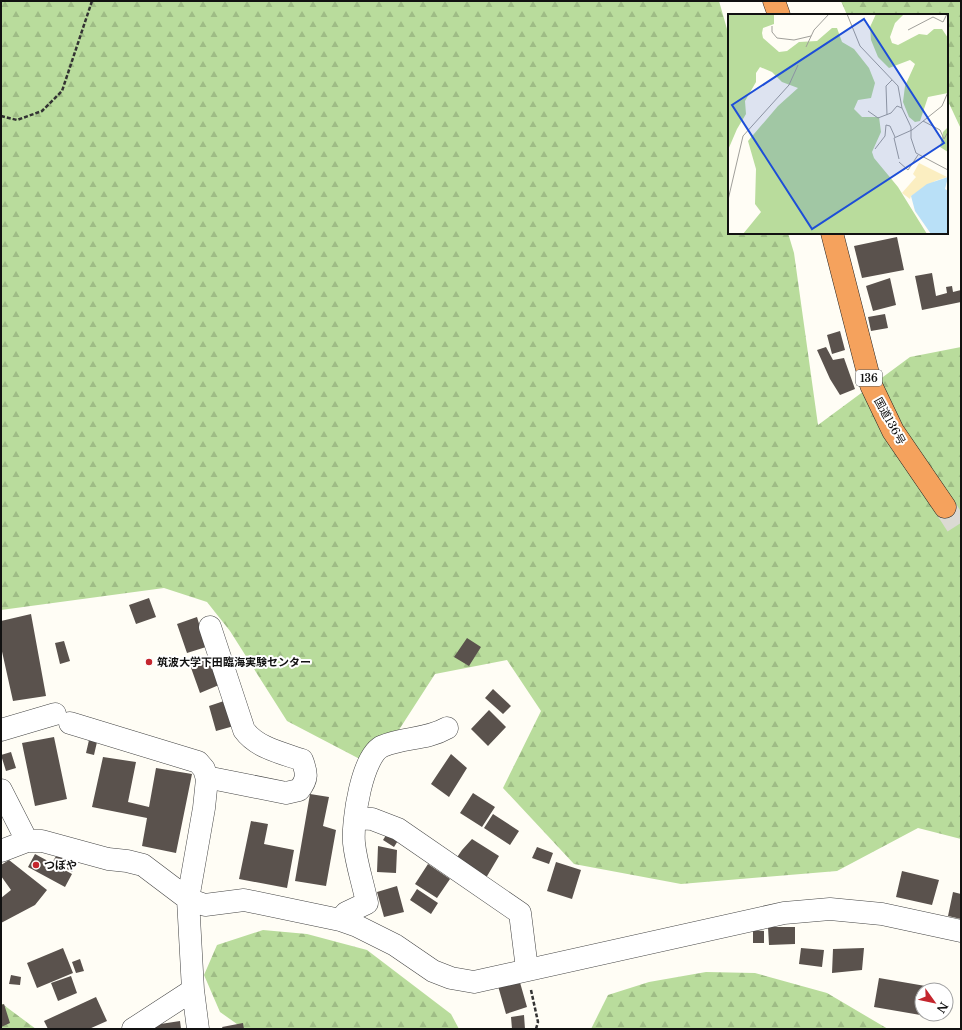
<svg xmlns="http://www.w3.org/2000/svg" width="962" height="1030" viewBox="0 0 962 1030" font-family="'Libre Baskerville','Noto Sans JP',serif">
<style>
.forest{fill:url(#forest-firs)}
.building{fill:#5a524d}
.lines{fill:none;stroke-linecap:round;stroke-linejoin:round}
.highway-tunnel{stroke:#dbdad3;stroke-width:22;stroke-dasharray:22 11;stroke-linecap:butt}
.minor-casing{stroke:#444;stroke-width:23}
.highway-casing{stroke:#222;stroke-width:23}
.path{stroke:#333;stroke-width:2.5;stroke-dasharray:4 2;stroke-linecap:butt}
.minor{stroke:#fff;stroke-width:22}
.highway{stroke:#f5a25d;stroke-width:22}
.poi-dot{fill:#c4262e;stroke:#fff;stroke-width:1.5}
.labels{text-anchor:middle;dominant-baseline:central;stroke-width:4;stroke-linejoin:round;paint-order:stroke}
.shield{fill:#fff;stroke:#585858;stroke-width:1}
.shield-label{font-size:10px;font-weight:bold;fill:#111}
.street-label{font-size:11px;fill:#111;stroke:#fff}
.poi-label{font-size:11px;font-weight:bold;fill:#111;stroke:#fff;text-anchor:start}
.inset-road{fill:none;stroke:#a09f9a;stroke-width:1}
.view{fill:#1d4ed8;fill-opacity:0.15;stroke:#1d4ed8;stroke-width:2}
.inset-edge{fill:none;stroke:#111;stroke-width:2}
</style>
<defs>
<pattern id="forest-firs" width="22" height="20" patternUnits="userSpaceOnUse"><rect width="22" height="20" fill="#b9dc9c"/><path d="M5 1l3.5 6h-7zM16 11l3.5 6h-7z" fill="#9ebc85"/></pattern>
</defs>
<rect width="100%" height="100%" fill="#fffdf5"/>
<path class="forest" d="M1 1H719L729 36V233H788L794 253 818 425 910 357 961 347V839L918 828 837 871 681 884 574 864 503 788 541 711 507 660 435 674 375 767 287 721 230 631 207 602 164 588 1 610Z
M841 1H961V129L947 99V15H847Z
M263 930 307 934 367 950 451 1014 459 1029H244L220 1012 204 975 217 945Z
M706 972 755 973 827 993 888 1029H591L608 995 649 982Z
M1 1003 36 1029H1Z"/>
<path class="building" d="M897 237 904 270 862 278 854 246Z
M932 273 936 296 947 293 946 287 952 286 953 292 961 290V302L922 310 915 276Z
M890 278 896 305 873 311 866 286Z
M885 314 888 328 871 331 868 317Z
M840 331 845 350 832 354 827 335Z
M826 347 833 360 844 358 855 389 840 395 830 379 817 350Z
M149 598 156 617 136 624 129 605Z
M31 614 46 696 13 701 1 647V621Z
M197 617 206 647 187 653 177 624Z
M467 638 481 647 469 666 454 657Z
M64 641 70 661 60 664 55 643Z
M212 658 219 685 200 693 190 665Z
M493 689 511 706 503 714 485 698Z
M227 700 234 726 216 731 209 706Z
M489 710 506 727 488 746 471 729Z
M54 737 67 799 35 806 22 743Z
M89 740 97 742 94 755 86 753Z
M11 752 16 768 6 771 1 755Z
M451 754 467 768 449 797 431 784Z
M103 757 136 762 128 802 149 807 156 768 192 774 176 853 142 846 147 818 92 807Z
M473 793 495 807 482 827 460 813Z
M310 794 329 797 323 826 336 830 326 886 295 881Z
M493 814 519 831 510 845 484 828Z
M251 821 268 824 264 844 294 850 287 888 239 879Z
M388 832 399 839 394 847 383 840Z
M472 839 499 856 483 883 453 863 462 850Z
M378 846 397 850 396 873 377 872Z
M537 847 553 853 549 864 532 858Z
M58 853 78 859 72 872 53 861Z
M35 854 72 874 65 887 28 867Z
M9 860 47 890 35 905 1 923V898L11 890 1 876V865Z
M556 862 581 870 572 899 547 891Z
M428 864 450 879 437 898 415 884Z
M902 871 939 880 932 905 896 897Z
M397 886 404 912 384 917 377 892Z
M417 889 438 903 431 914 410 900Z
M953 892 961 894V919L948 916Z
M768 927H795V944L769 945Z
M753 930 764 931V943H753Z
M63 948 73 973 37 988 27 963Z
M801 948 824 950 822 967 799 964Z
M864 948 862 970 832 973 833 949Z
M80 959 84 971 76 973 72 962Z
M11 975 21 977 20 985 9 984Z
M71 976 77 993 58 1001 51 983Z
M879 978 937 988V990H922V1014H932V1017L874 1007Z
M519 979 527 1007 506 1014 498 986Z
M96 997 107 1021 89 1029H48L44 1021Z
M4 1004 10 1023 1 1027V1005Z
M524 1015 525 1029H512L511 1017Z
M180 1021 181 1029H155L154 1025Z
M243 1023 244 1029H223L222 1027Z"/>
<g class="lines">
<path class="highway-tunnel" d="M945 507 961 532"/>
<defs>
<path id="minor" d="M70 723 198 762 204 769 207 779 204 808 188 899 193 990 198 1029
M1 730 55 714
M207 779 211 778 286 793 299 790C308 779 307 773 302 760 282 753 257 748 244 730L210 627
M1 790 27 841
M355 818 372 819 398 829 520 913 527 969
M1 851 27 841H42L108 859 127 861 143 865 188 899 205 905 244 900 340 920 357 926 395 945 433 971 451 978 474 982 784 913 830 909 882 914 961 931
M340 920 346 913 367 903C363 883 356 863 354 843 352 822 362 754 383 746 404 737 426 740 447 728
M133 1029 193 990"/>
<path id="highway" d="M774 1 779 15
M832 233 871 385 893 431 945 507"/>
</defs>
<use href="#minor" class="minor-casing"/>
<use href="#highway" class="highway-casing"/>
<path class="path" d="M1 116 17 120 42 111 62 91 92 1
M531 990 538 1022 536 1029"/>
<use href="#minor" class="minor"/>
<use href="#highway" class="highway"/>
</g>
<g class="poi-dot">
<circle cx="149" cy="662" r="4"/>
<circle cx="36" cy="865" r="4"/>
</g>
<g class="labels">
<rect class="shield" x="856" y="370" width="26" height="16" rx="3"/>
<g class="shield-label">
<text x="869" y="378">136</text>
</g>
<g class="street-label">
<text transform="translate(890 421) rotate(61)">国道136号</text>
</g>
<g class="poi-label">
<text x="157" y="662">筑波大学下田臨海実験センター</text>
<text x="44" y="865">つぼや</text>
</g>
</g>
<g transform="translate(728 14)">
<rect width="220" height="220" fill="#fffdf5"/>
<path d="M0 0 46 1V10L35 14 34 19 35 24 51 38 59 37 71 28 89 27 104 14H109L114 28 126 35 141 54 147 69 143 84 130 86 126 95 134 103H151L153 118 144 138 146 144 170 173 199 220H15L33 198 27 190 28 155 20 127 50 92 70 74 54 68 44 58 32 53 28 59V68L17 87 18 100 9 115 0 136ZM148 0H176L167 9 162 23 164 29 170 31 191 20 199 21 206 15H214L220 24V79L200 83 192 107 187 108 181 103 175 88 177 72 187 50 182 46 161 54 150 43 143 26 142 13ZM220 113V138L212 133 215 118Z" fill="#b9dc9c"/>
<path d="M191 149 219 163 207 167 183 182 182 185 174 179 188 163 185 160Z" fill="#fbeec1"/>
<path d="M220 163 217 175 220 177V220H203L187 197 183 182 199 170Z" fill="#b9e0f7"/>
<path class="inset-road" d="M119 0 132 32 170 72 174 94 183 113V124L188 139 220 156M44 12V18L49 24 66 26 83 22M180 16 205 3 215 8 219 0M78 33 86 16 101 0M140 97 150 104 163 99 169 92 174 94M159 101 158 72 164 66M195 107 212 116 216 125 220 118M147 135 157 122 158 111 162 112 167 123M171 145 166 124 184 116 214 92 220 78M171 148 180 156 190 141M0 186 15 122 61 71 70 51"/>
<path class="view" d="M136 5 216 129 84 215 4 91Z"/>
<rect width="220" height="220" class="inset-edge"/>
</g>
<rect width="962" height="1030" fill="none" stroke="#111111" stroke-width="4"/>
<g transform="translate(934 1002) rotate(123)"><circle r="19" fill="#ffffff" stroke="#a0a0a0"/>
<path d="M0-3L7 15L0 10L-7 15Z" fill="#c4262e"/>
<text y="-6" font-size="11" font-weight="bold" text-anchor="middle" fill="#111111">N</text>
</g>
</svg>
